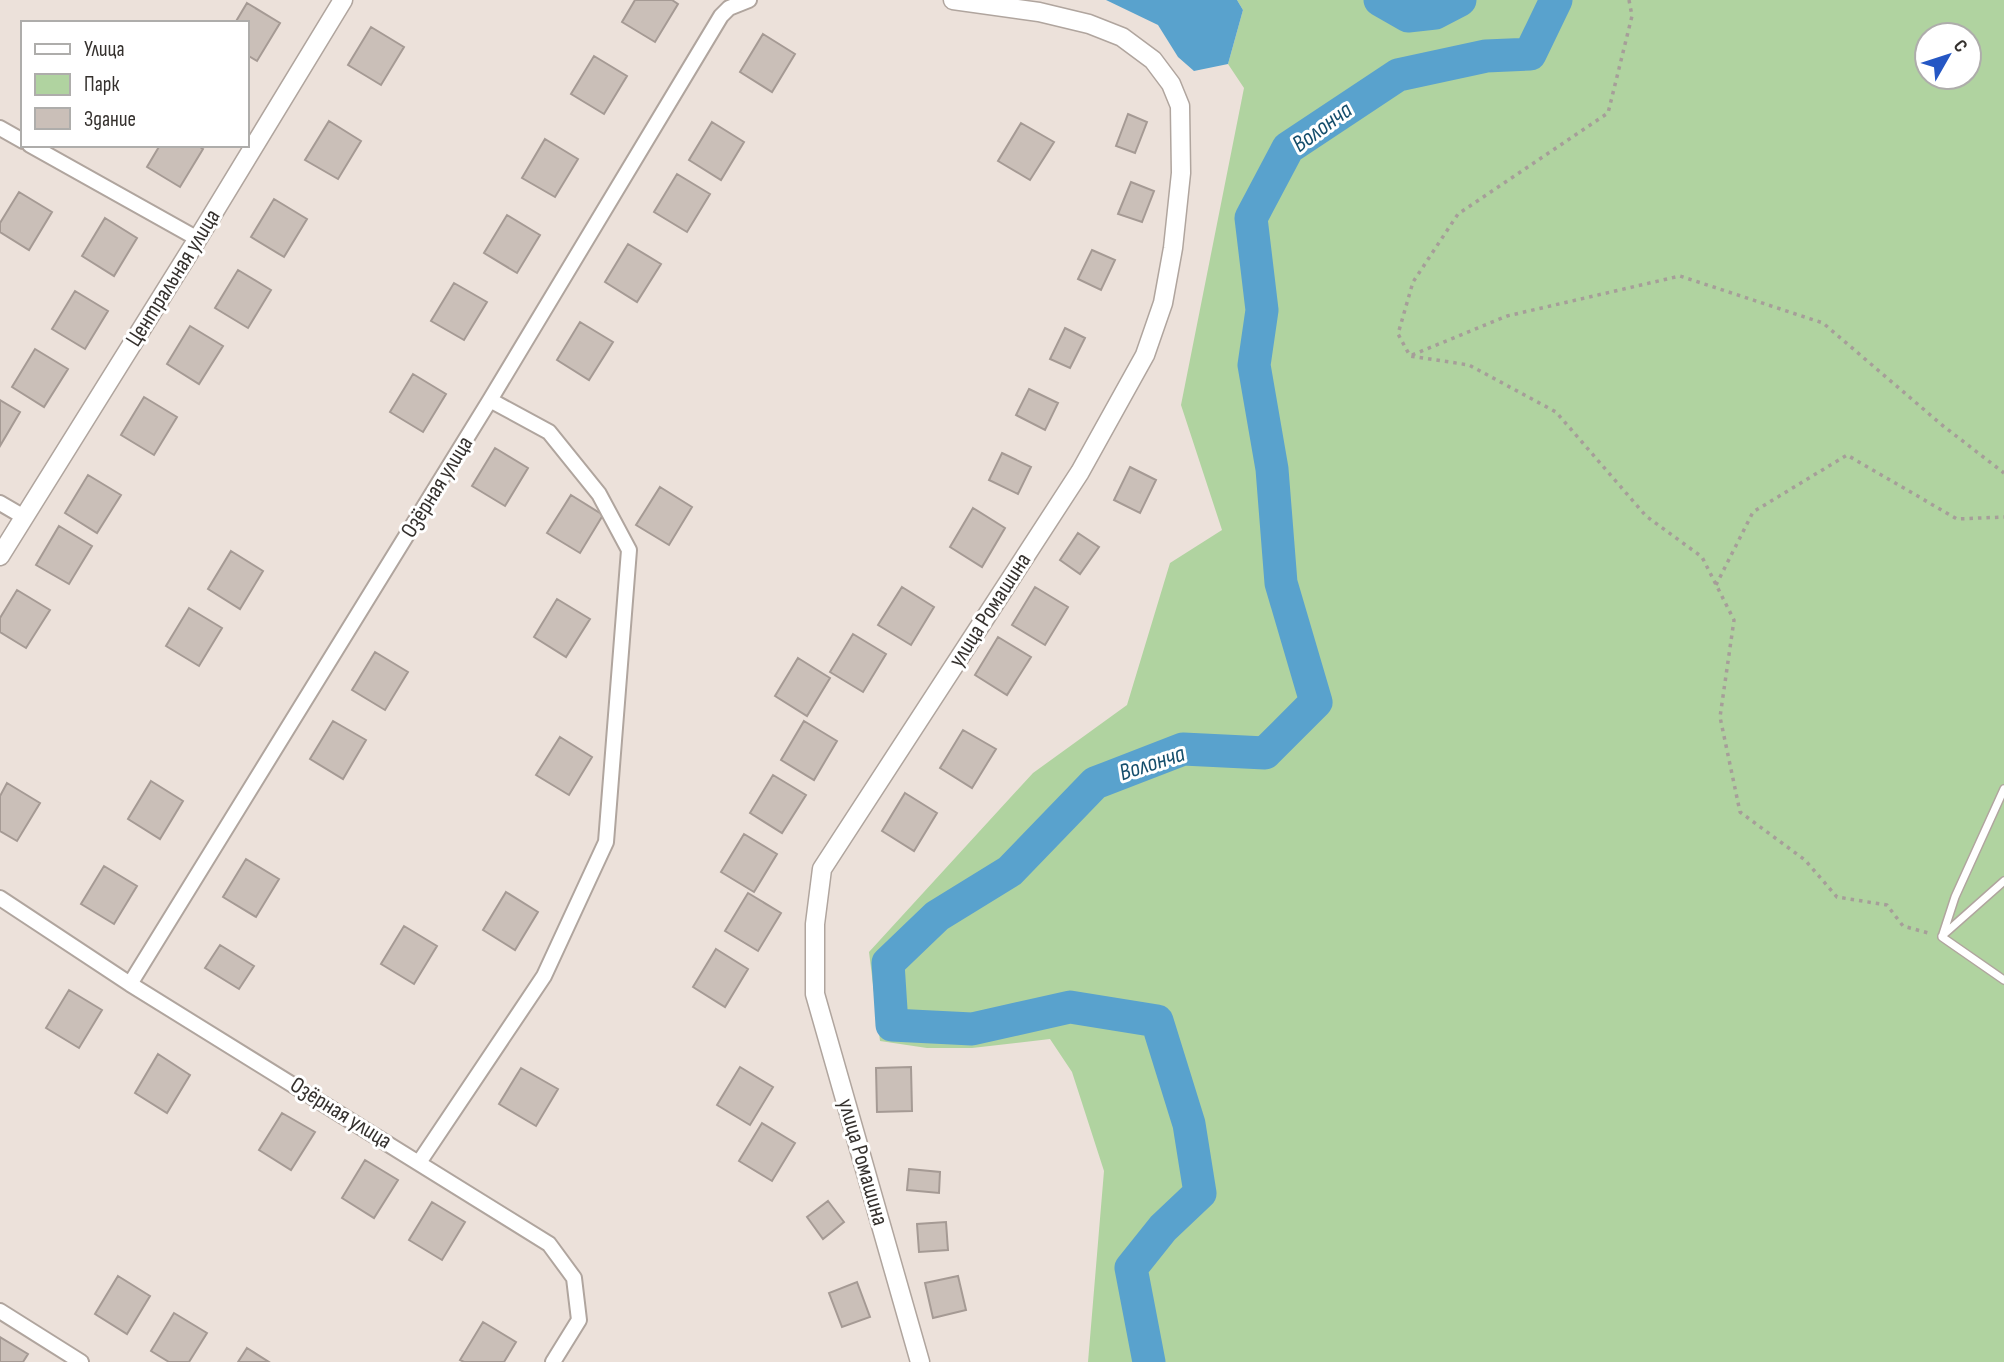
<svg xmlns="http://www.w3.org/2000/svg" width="2004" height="1362" viewBox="0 0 2004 1362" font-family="'Sofia Sans Condensed',sans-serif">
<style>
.green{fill:#b0d3a0;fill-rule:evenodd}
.water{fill:#59a2cd}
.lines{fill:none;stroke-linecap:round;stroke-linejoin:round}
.river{stroke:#59a2cd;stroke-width:33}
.building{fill:#cabfb8;stroke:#a59a94;stroke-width:2}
.service-casing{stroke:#b0a59e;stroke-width:10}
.minor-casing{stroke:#b0a59e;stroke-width:18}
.tertiary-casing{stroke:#b0a59e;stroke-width:21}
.path{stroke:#a69e99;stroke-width:3.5;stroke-dasharray:3.5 5;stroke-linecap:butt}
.service{stroke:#fff;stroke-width:7}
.minor{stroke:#fff;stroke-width:14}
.tertiary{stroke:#fff;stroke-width:18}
.labels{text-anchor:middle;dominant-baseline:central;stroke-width:6;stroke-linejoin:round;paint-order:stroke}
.street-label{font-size:23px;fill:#35312e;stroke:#fff}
.water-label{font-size:24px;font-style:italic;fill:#154e6c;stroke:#fff}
</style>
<rect width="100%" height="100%" fill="#ece1da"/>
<path class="green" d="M1237 0H2004V1362H1088L1104 1171 1072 1072 1050 1039 972 1048H927L880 1041 869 952 1033 773 1127 705 1170 563 1222 530 1181 405 1244 88 1228 64 1243 10ZM1927 35H1969V77H1927Z"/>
<path class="water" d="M1106 0H1237L1243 10 1228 64 1194 71 1178 57 1158 25Z"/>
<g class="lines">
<path class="river" d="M1380 0 1408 16 1435 13 1460 0
M1149 1362 1131 1268 1163 1228 1200 1193 1189 1124 1157 1021 1070 1007 972 1029 892 1025 888 963 937 916 1010 871 1095 783 1183 749 1265 753 1316 702 1281 583 1272 469 1254 365 1262 310 1251 218 1288 148 1398 75 1486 56 1530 54 1556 0"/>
</g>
<path class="building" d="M635 0H672L678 4 655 42 622 22Z
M247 3 280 23 257 61 247 55V23H235Z
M371 27 404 47 381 85 348 65Z
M763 34 795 54 772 92 740 72Z
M594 56 627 76 604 114 571 94Z
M1128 114 1147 122 1135 153 1116 146Z
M329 121 361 141 338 179 305 160Z
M712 122 744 142 721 180 689 160Z
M1021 123 1054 142 1030 180 998 161Z
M545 139 578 159 555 197 522 178Z
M160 145H197L203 149 180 187 147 167Z
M677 174 710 194 687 232 654 212Z
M1131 182 1154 191 1142 222 1118 214Z
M19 192 52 212 29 250 0 232V223Z
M274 199 307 219 284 257 251 237Z
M507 215 540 235 517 273 484 253Z
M105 218 137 238 114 276 82 256Z
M628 244 661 264 637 302 605 282Z
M1092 250 1115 260 1101 290 1078 279Z
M238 270 271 290 248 328 215 308Z
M454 283 487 302 464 340 431 321Z
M75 291 108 311 85 349 52 329Z
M580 322 613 342 589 380 557 360Z
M190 326 223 346 199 384 167 364Z
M1065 328 1085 338 1070 368 1050 359Z
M35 349 68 369 44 407 12 387Z
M413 374 446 394 423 432 390 412Z
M1029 389 1058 403 1045 430 1016 415Z
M144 397 177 417 154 455 121 435Z
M0 400 20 412 0 446Z
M495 448 528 468 505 506 472 486Z
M1002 453 1031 467 1018 494 989 480Z
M1130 467 1156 480 1140 513 1114 500Z
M88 475 121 495 97 533 65 513Z
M660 487 692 507 669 545 636 525Z
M571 495 603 515 580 553 547 533Z
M973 508 1005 528 982 567 950 547Z
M59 526 92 546 69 584 36 565Z
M1078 533 1099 547 1080 574 1060 560Z
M231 551 263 571 240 609 208 589Z
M902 587 934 607 911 645 878 625Z
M1035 587 1068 607 1045 645 1012 625Z
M17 590 50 610 26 648 0 632V618Z
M557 599 590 619 566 657 534 637Z
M189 608 222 628 199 666 166 646Z
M853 634 886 654 863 692 830 672Z
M998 637 1031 657 1007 695 975 675Z
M375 652 408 672 385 710 352 690Z
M798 658 830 678 807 716 775 696Z
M333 721 366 740 343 779 310 759Z
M804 721 837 741 814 780 781 760Z
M963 730 996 749 972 788 940 768Z
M560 737 592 757 569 795 536 775Z
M773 775 806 795 782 833 750 813Z
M151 781 183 801 160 839 128 819Z
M7 783 40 803 17 841 0 831V796Z
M905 793 937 813 914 851 882 831Z
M744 834 777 854 754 892 721 872Z
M246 859 279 879 256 917 223 897Z
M104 866 137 886 114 924 81 904Z
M506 892 538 912 515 950 483 930Z
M748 893 781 913 758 951 725 931Z
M404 926 437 946 414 984 381 964Z
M220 945 254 966 239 989 205 968Z
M716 949 748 969 725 1007 693 987Z
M69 990 102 1010 79 1048 46 1028Z
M158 1054 190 1075 167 1113 135 1093Z
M740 1067 773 1087 750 1125 717 1105Z
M911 1067 912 1111 877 1112 876 1068Z
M521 1068 558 1089 536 1126 499 1104Z
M282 1113 315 1132 291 1170 259 1150Z
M762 1123 795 1143 772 1181 739 1161Z
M365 1160 398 1180 374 1218 342 1198Z
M909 1169 940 1172 939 1193 907 1190Z
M828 1201 844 1222 823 1239 807 1217Z
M432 1202 465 1222 442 1260 409 1240Z
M946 1222 948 1250 919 1252 917 1224Z
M118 1276 150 1296 127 1334 95 1314Z
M958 1276 966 1310 933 1318 925 1283Z
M857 1282 870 1317 842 1327 829 1293Z
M174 1313 207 1333 189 1362H169L151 1351Z
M483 1322 516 1342 504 1362H464L460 1360Z
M0 1337 28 1354 23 1362H0Z
M247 1348 269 1362H238Z"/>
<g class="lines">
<defs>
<path id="service" d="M2004 789 1955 897 1942 937 2004 980
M1942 936 2004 881"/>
<path id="minor" d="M0 128 23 141
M30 145 198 239
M0 503 24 517
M0 898 130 984 549 1244 574 1278 579 1320 553 1362
M130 984 490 400 721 16 729 8 749 0
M420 1161 544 976 606 842 629 550 599 494 549 432 490 400
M0 1311 81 1362"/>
<path id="tertiary" d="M0 556 197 240 343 0
M920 1362 815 994V924L822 869 1080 472 1145 355 1163 303 1173 248 1181 173 1180 106 1171 84 1153 60 1122 37 1089 24 1039 12 953 0"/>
</defs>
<use href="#service" class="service-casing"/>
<use href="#minor" class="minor-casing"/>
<use href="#tertiary" class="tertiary-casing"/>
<path class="path" d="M1629 0 1632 16 1608 113 1458 214 1413 282 1398 334 1410 356 1469 365 1556 412 1646 516 1702 557 1734 620 1720 717 1740 812 1805 860 1837 897 1887 905 1903 926 1932 934
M1412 355 1507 316 1680 276 1823 323 1942 425 2004 473
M1716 585 1753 512 1847 455 1957 519 2004 517"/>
<use href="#service" class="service"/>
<use href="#minor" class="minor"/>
<use href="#tertiary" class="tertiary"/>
</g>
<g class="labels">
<g class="street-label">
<text transform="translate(173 278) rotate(-58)">Центральная улица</text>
<text transform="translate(437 487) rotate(-58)">Озёрная улица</text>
<text transform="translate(990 610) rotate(-57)">улица Ромашина</text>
<text transform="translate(341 1113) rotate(32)">Озёрная улица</text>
<text transform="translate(863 1162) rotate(74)">улица Ромашина</text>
</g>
<g class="water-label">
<text transform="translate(1322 127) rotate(-36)">Волонча</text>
<text transform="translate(1152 763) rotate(-18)">Волонча</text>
</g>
</g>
<rect x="21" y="21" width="228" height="126" fill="#ffffff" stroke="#aeadab" stroke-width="2"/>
<rect x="35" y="44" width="35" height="10" fill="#ffffff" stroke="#aeadab" stroke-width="2"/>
<text x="84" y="56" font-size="21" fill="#35312e">Улица</text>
<rect x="35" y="74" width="35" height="21" fill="#b0d3a0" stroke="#aeadab" stroke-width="2"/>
<text x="84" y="91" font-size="21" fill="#35312e">Парк</text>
<rect x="35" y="108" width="35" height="21" fill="#cabfb8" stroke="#aeadab" stroke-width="2"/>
<text x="84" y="126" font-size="21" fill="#35312e">Здание</text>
<g transform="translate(1948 56) rotate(51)"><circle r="33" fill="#ffffff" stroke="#aeadab" stroke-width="2"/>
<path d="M0-5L12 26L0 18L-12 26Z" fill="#2557c4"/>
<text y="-10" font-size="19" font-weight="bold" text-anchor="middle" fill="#35312e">С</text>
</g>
</svg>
